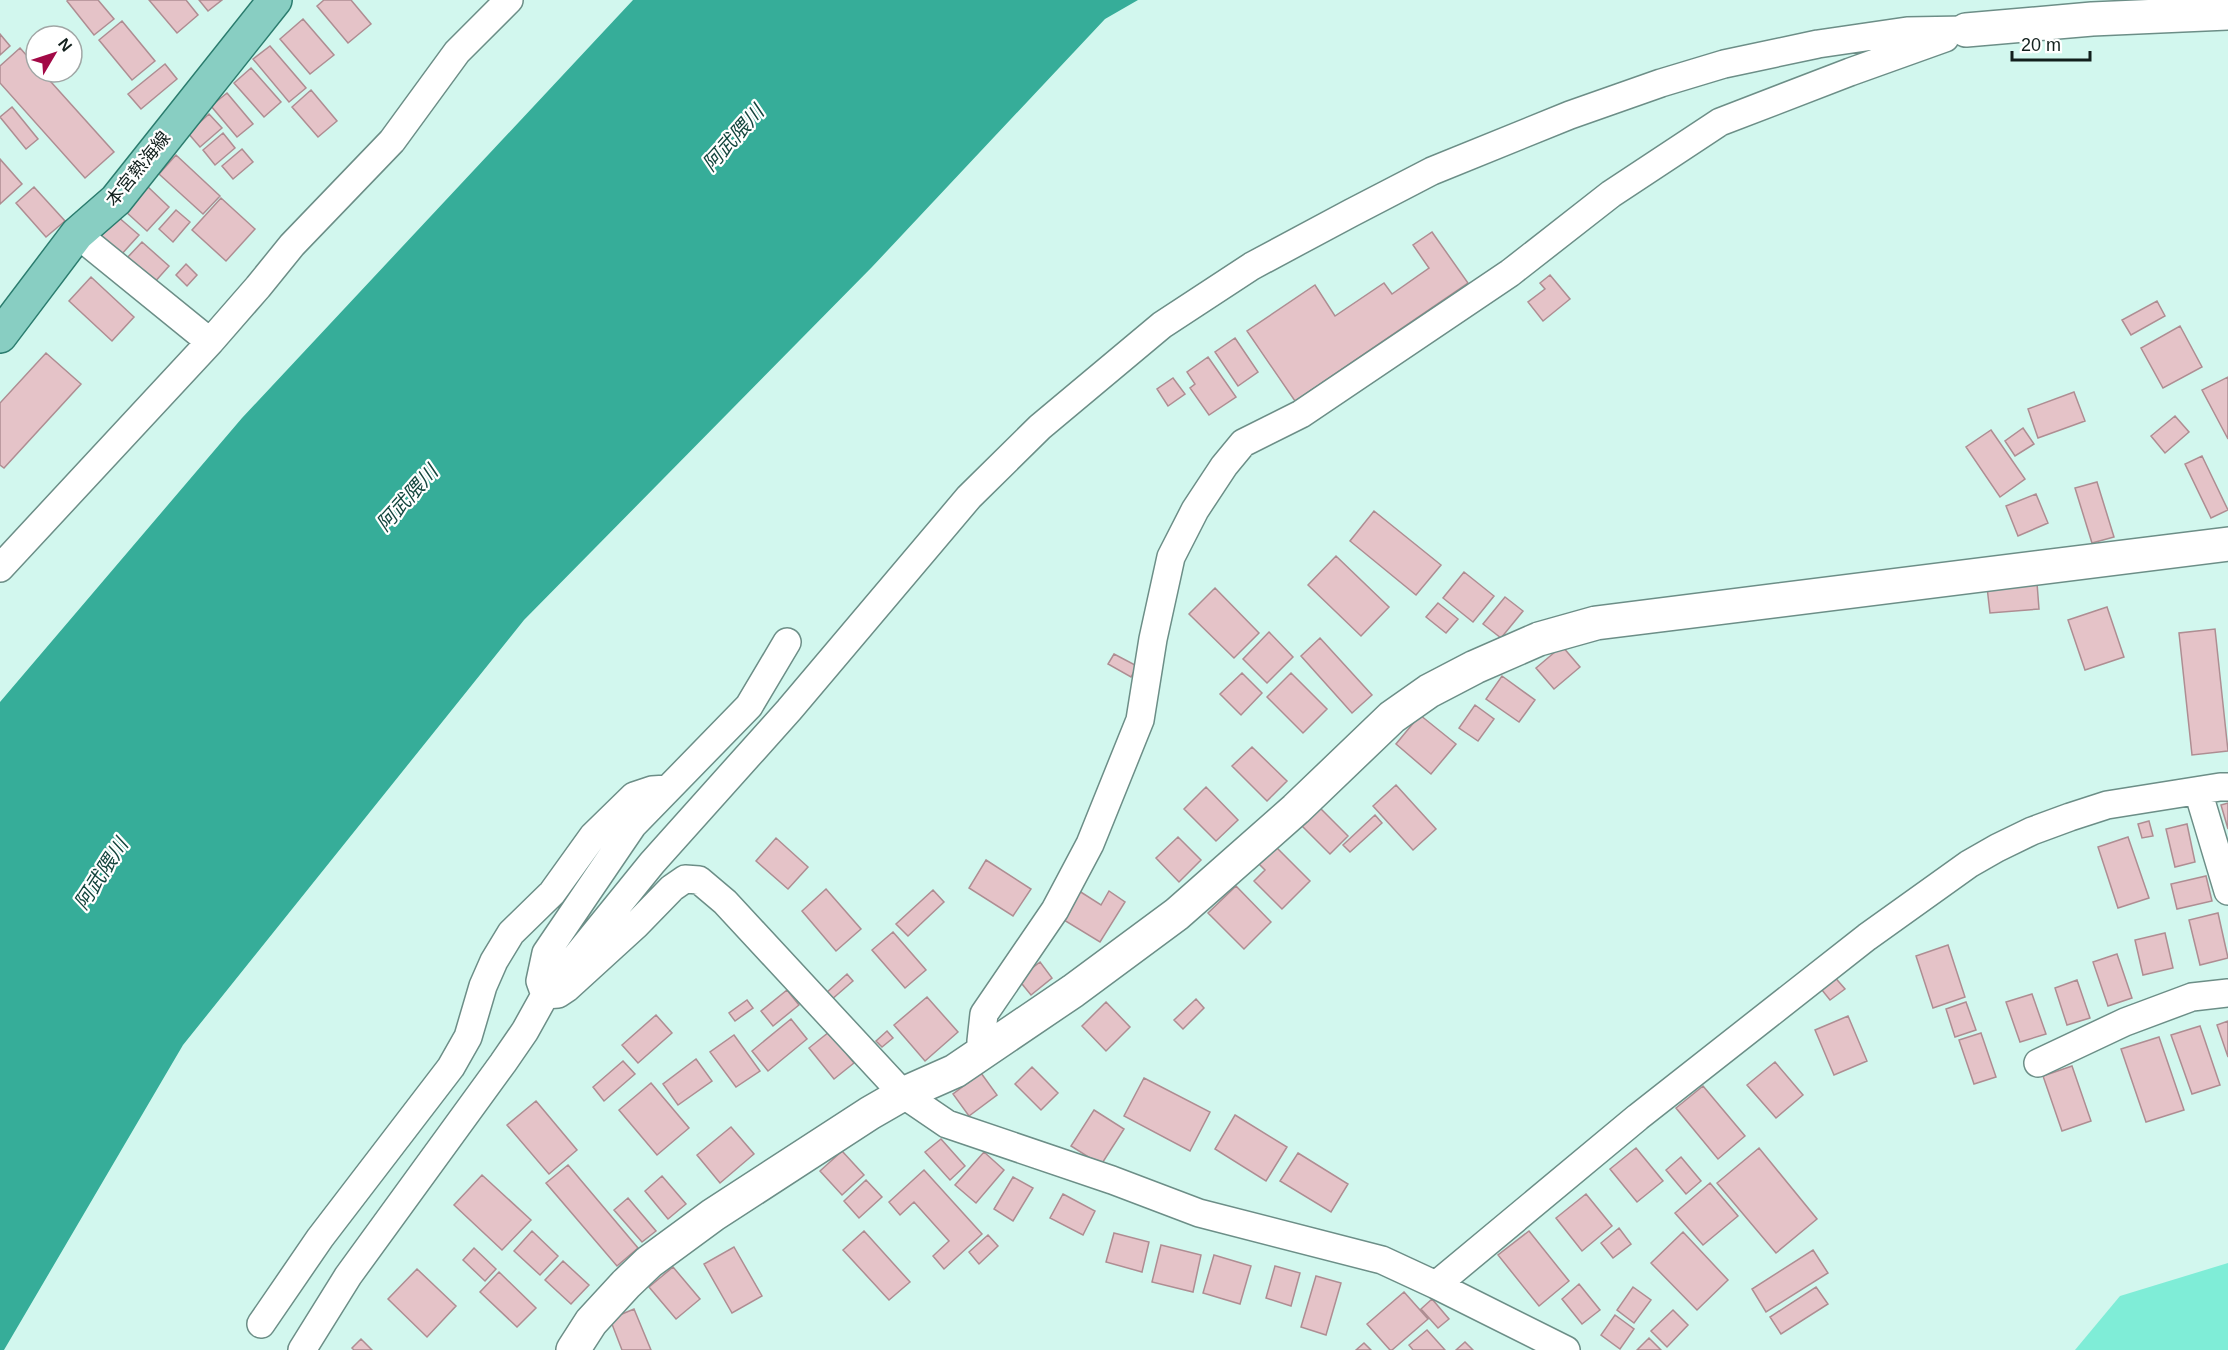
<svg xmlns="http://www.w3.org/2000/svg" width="2228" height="1350" viewBox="0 0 2228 1350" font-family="Arial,'Noto Sans JP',sans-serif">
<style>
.green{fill:#7fedd7}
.water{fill:#36ad99}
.building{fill:#e5c3c8;stroke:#ae8d92;stroke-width:1.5}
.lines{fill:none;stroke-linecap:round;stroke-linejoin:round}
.minor-casing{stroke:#6c8e87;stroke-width:30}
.tertiary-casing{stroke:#6c8e87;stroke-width:36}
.primary-casing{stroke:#2b7c6e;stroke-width:36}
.minor{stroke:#fff;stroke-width:27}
.tertiary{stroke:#fff;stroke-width:33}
.primary{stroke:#88cec2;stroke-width:33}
.labels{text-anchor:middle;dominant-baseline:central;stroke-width:4.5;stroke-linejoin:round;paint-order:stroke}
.street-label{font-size:18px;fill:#12201d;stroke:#fff}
.water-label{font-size:20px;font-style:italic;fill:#13453d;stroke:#fff}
</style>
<rect width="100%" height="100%" fill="#d2f7ee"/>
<path class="green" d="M2228 1263V1350H2075L2120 1296Z"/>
<path class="water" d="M633 0H1138L1105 19 872 267 524 620 183 1045 4 1350H0V702L242 418Z"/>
<path class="building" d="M68 0H98L114 19 94 35 67 1Z
M149 0H186L198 15 177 33Z
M199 0H222L208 11Z
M324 0H351L371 24 348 43 317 6Z
M303 19 334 55 310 74 280 39Z
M122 21 155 61 132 80 99 40Z
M0 34 10 46 0 55Z
M270 46 306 88 289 102 253 59Z
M20 48 36 66V72H42L114 152 85 178 0 83V66Z
M165 64 177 79 141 109 128 94Z
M251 68 281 102 264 117 234 83Z
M311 90 337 121 318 137 292 107Z
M227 93 253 124 237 137 211 106Z
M12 107 38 139 26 149 0 117Z
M209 114 222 128 200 147 188 133Z
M223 133 235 148 215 165 203 150Z
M242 149 253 162 233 179 222 166Z
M176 155 220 196 203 214 159 174Z
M0 159 22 184 0 204Z
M147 186 169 207 147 231 125 211Z
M34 187 65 221 46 237 16 203Z
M221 198 255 229 226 261 192 230Z
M176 210 190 222 173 242 159 229Z
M117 216 139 235 120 256 98 236Z
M1432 232 1468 283 1295 401 1247 331 1315 285 1335 316 1384 283 1392 294 1429 268 1413 245Z
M142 242 169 266 153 284 126 259Z
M186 264 197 275 187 286 176 275Z
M1550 275 1570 299 1543 321 1528 302 1545 289 1540 283Z
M91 277 134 317 112 341 69 301Z
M2157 301 2165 316 2131 335 2122 320Z
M2180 326 2202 367 2163 388 2141 348Z
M1235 338 1258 372 1238 386 1215 352Z
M46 353 81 384 4 468 0 465V403Z
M1208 357 1236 397 1209 415 1190 388 1195 384 1187 372Z
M2228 377V439L2202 390Z
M1173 378 1185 394 1168 406 1157 389Z
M2074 392 2085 421 2038 438 2028 409Z
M2175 416 2189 432 2165 453 2151 436Z
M2023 428 2034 444 2015 456 2005 441Z
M1991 430 2025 479 2000 497 1966 447Z
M2202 456 2228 510 2211 518 2185 464Z
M2097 482 2114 537 2092 543 2075 488Z
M2036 494 2048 523 2018 536 2006 506Z
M1374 511 1441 565 1416 595 1350 541Z
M1336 556 1389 607 1361 636 1308 585Z
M1464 572 1494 596 1473 622 1443 598Z
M2037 583 2039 609 1990 613 1987 587Z
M1215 588 1259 633 1234 658 1189 614Z
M1505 597 1523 611 1501 638 1483 624Z
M1438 603 1458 619 1446 633 1426 617Z
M2107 607 2124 657 2085 670 2068 620Z
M2215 629 2228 751 2192 755 2179 633Z
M1269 632 1293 657 1267 683 1243 659Z
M1320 638 1372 695 1352 713 1301 656Z
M1562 646 1580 667 1554 689 1536 668Z
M1114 654 1137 666 1131 677 1108 664Z
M1242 673 1262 693 1241 715 1220 694Z
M1291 673 1327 709 1303 733 1267 697Z
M1502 676 1535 700 1519 722 1486 699Z
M1475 705 1494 719 1478 741 1459 728Z
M1420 715 1456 744 1431 774 1396 744Z
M1252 747 1287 781 1267 801 1232 766Z
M1396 785 1436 829 1413 850 1373 806Z
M1206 787 1238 820 1216 841 1184 809Z
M1314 802 1348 836 1330 854 1296 820Z
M2228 803V829L2221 805Z
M1375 815 1382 823 1350 852 1343 845Z
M2149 821 2153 836 2142 838 2138 824Z
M2187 824 2195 862 2175 867 2166 829Z
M1178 837 1201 860 1179 882 1156 858Z
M2128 837 2149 898 2118 908 2098 847Z
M776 838 808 867 788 889 756 861Z
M1274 845 1310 881 1282 909 1254 881 1265 870 1257 862Z
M986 860 1031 889 1013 916 969 888Z
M2206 876 2212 901 2177 909 2171 884Z
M1236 886 1271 922 1244 949 1208 913Z
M826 889 861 929 836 951 802 911Z
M1076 889 1101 905 1109 891 1125 902 1100 942 1059 917Z
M933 890 944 902 908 936 896 924Z
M2218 913 2228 958 2200 965 2189 920Z
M893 932 926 970 905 988 872 950Z
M2165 933 2173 968 2143 975 2135 940Z
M1948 945 1965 997 1933 1008 1916 956Z
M2117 954 2132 998 2108 1006 2093 962Z
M1040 962 1052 978 1031 995 1018 979Z
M847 974 853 981 831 1000 825 994Z
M1832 974 1845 989 1830 1000 1818 985Z
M2077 980 2090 1018 2067 1025 2055 988Z
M787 990 799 1005 773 1026 761 1011Z
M2032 994 2046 1034 2020 1042 2006 1002Z
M927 997 958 1032 925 1061 894 1025Z
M1196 999 1204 1008 1183 1029 1174 1020Z
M747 1000 753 1008 735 1021 729 1013Z
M1106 1002 1130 1027 1106 1051 1082 1026Z
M1966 1002 1976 1030 1955 1037 1946 1009Z
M656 1015 672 1033 638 1063 622 1045Z
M1848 1016 1867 1061 1834 1075 1815 1030Z
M791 1019 807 1039 768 1071 752 1051Z
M2228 1021V1057L2217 1025Z
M2200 1026 2220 1085 2192 1094 2171 1035Z
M887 1031 893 1038 882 1047 876 1041Z
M829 1032 854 1063 834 1079 809 1048Z
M1981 1033 1996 1077 1974 1084 1959 1040Z
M734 1035 760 1071 736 1087 710 1052Z
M2159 1037 2184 1110 2146 1122 2121 1049Z
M696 1059 712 1081 678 1105 663 1084Z
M623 1061 635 1074 604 1101 593 1087Z
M1775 1062 1803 1095 1776 1118 1747 1085Z
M2072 1066 2091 1121 2062 1131 2043 1076Z
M1032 1067 1058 1093 1041 1110 1015 1084Z
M981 1073 997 1095 969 1116 953 1094Z
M1144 1078 1210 1112 1190 1151 1124 1116Z
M651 1083 689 1128 657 1155 619 1110Z
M1703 1086 1745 1136 1718 1159 1676 1108Z
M536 1101 577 1150 549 1174 507 1125Z
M1094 1110 1124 1129 1101 1165 1071 1146Z
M1235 1115 1287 1147 1266 1181 1215 1149Z
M731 1127 754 1154 720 1183 697 1155Z
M941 1139 965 1166 950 1180 925 1152Z
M1636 1148 1663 1181 1637 1202 1610 1169Z
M1759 1148 1817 1219 1776 1253 1717 1183Z
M842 1151 864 1175 842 1195 820 1171Z
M984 1152 1004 1170 976 1203 955 1185Z
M1298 1153 1348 1184 1331 1212 1280 1181Z
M1681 1157 1701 1181 1686 1194 1666 1170Z
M568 1165 638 1248 617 1266 546 1183Z
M924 1170 982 1234 944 1269 933 1256 949 1241 914 1202 900 1215 889 1202Z
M482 1175 531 1220 502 1250 454 1205Z
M662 1176 686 1204 668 1219 645 1191Z
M1013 1177 1033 1188 1013 1221 994 1209Z
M866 1180 882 1197 859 1218 844 1201Z
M1710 1183 1738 1216 1703 1245 1675 1213Z
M1063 1194 1095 1211 1083 1235 1050 1218Z
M1586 1194 1612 1226 1582 1251 1556 1218Z
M628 1198 656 1231 642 1242 614 1210Z
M1619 1228 1631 1244 1613 1258 1601 1243Z
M532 1231 558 1256 540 1275 514 1251Z
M864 1231 910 1282 889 1300 843 1250Z
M1529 1231 1569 1281 1539 1306 1498 1255Z
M1683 1232 1728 1280 1697 1310 1651 1263Z
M1114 1233 1149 1242 1142 1272 1106 1262Z
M988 1235 998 1246 979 1264 969 1252Z
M1161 1245 1201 1255 1193 1292 1152 1282Z
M734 1247 762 1296 732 1313 704 1264Z
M474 1248 496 1269 485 1281 463 1260Z
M1813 1250 1828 1273 1766 1312 1752 1289Z
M1214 1255 1251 1266 1240 1304 1203 1293Z
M563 1261 589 1285 571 1304 545 1280Z
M1275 1266 1300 1273 1291 1306 1266 1298Z
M673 1267 700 1299 676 1319 649 1287Z
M417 1269 456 1306 427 1337 388 1299Z
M499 1272 536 1308 517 1327 480 1292Z
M1316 1276 1341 1283 1326 1335 1301 1327Z
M1579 1284 1600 1310 1582 1324 1562 1299Z
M1633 1287 1651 1300 1634 1323 1617 1310Z
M1816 1287 1828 1304 1781 1334 1770 1317Z
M1404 1292 1428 1319 1392 1350H1390L1367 1324Z
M1432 1299 1449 1319 1438 1328 1421 1309Z
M634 1309 651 1350H622L610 1319Z
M1673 1310 1688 1325 1667 1347 1651 1331Z
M1615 1315 1634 1329 1620 1349 1601 1335Z
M1427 1330 1445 1350H1413L1409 1345Z
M1649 1338 1661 1350H1637Z
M361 1339 372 1350H354L352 1348Z
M1465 1342 1473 1350H1456Z
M1364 1343 1371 1350H1356Z"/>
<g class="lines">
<defs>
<path id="minor" d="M77 234 210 342
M0 568 210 342 258 287 292 245 392 141 457 52 509 0
M787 642 749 706 633 825 546 953 540 981 545 995 558 994 567 988 635 926 672 888 685 879 699 880 725 902 903 1094 947 1124 1112 1180 1199 1213 1382 1260 1436 1285 1638 1117 1867 937 1969 864 1997 848 2032 831 2070 817 2107 805 2220 787H2228
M2198 791 2228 891
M989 1048 981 1041 984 1014 1055 910 1090 844 1140 720 1153 639 1171 557 1195 510 1224 466 1243 443 1301 414 1510 273 1611 194 1720 122 1850 72 1945 38
M2038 1063 2125 1022 2192 997 2228 993
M1436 1285 1566 1350
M261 1324 320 1238 451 1067 468 1037 483 986 494 961 511 933 552 893 593 836 634 796 652 790 667 789
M302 1350 348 1276 503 1063 525 1031 545 995 652 863 789 710 969 497 1040 427 1162 325 1252 266 1351 213 1432 171 1570 115 1661 83 1724 64 1818 44 1907 31 1966 30"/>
<path id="tertiary" d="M1966 30 2092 19 2228 13
M573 1350 591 1322 626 1284 649 1262 713 1215 870 1113 903 1094 955 1071 1073 991 1177 914 1296 809 1392 717 1429 691 1475 667 1539 639 1596 623 2228 544"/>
<path id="primary" d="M0 336 77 234 116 200 275 0"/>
</defs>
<use href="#minor" class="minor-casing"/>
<use href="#tertiary" class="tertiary-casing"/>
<use href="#primary" class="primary-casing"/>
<use href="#minor" class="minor"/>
<use href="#tertiary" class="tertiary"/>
<use href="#primary" class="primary"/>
</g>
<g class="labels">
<g class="street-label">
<text transform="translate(138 169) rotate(-51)">本宮熱海線</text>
</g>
<g class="water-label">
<text transform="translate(733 138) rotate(-48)">阿武隈川</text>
<text transform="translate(407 498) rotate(-48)">阿武隈川</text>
<text transform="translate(101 874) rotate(-57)">阿武隈川</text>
</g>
</g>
<g transform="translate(54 54) rotate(51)"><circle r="28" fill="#ffffff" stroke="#a0a6a5" stroke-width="1.5"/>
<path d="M0-4.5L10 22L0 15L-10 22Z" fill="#a20946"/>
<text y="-9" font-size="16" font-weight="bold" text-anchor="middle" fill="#12201d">N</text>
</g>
<path d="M2012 51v9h78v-9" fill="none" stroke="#12201d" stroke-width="3"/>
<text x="2021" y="51" font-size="18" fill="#12201d" stroke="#ffffff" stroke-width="4.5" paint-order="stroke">20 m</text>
</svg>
